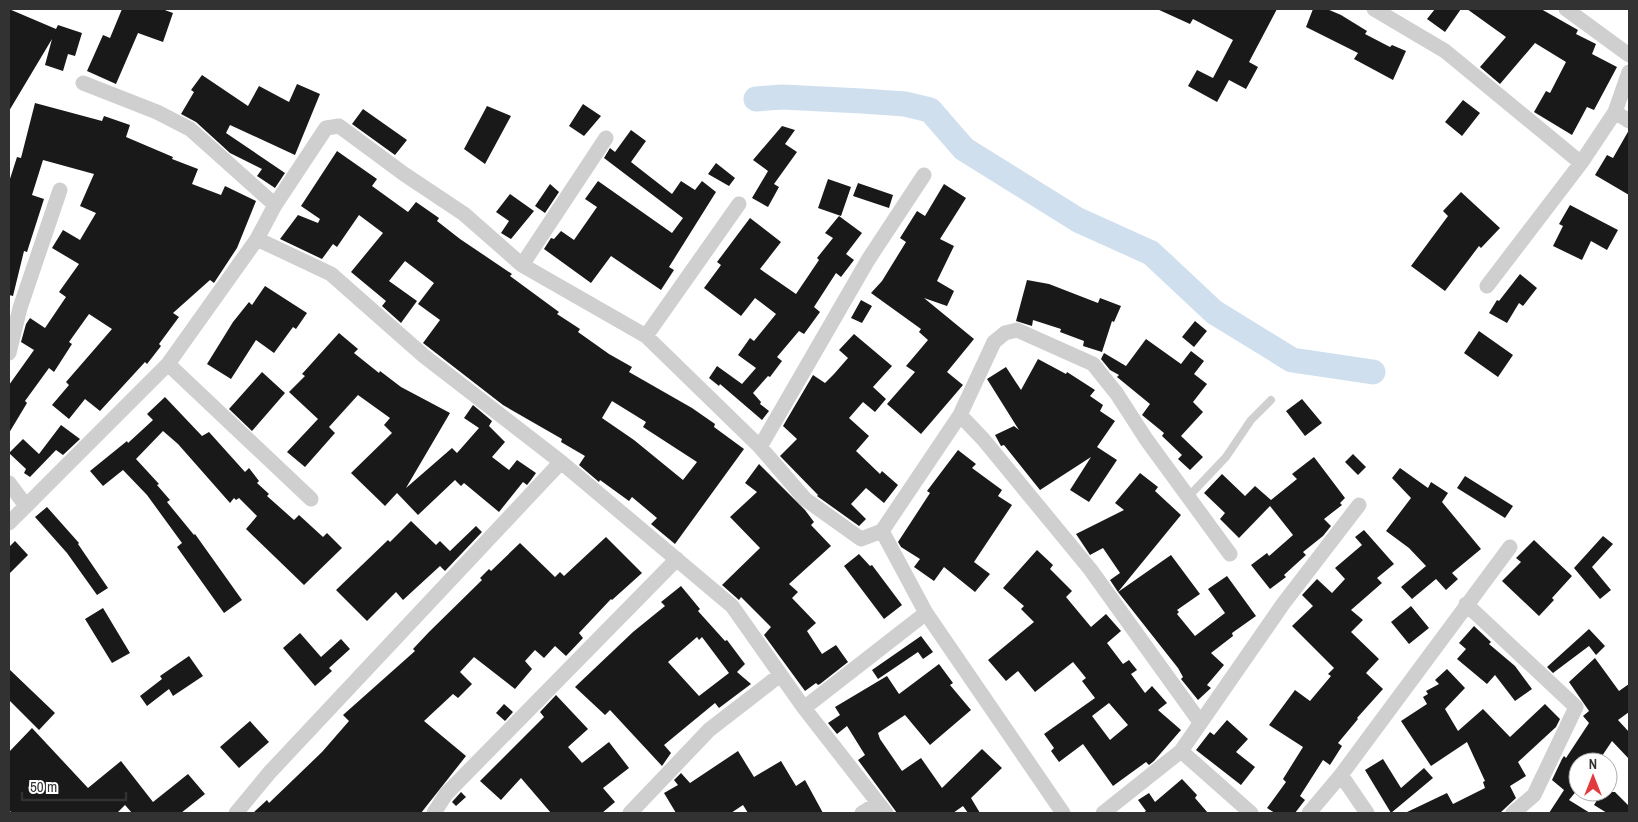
<svg xmlns="http://www.w3.org/2000/svg" width="1638" height="822" viewBox="0 0 1638 822" font-family="'Archivo Narrow',sans-serif">
<style>
.lines{fill:none;stroke-linecap:round;stroke-linejoin:round}
.river{stroke:#cfdfed;stroke-width:25}
.building{fill:#191919;fill-rule:evenodd}
.service{stroke:#cfcfcf;stroke-width:8}
.minor{stroke:#cfcfcf;stroke-width:15}
</style>
<rect width="100%" height="100%" fill="#fff"/>
<g class="lines">
<path class="river" d="M756 99 782 97 862 101 905 104 930 110 964 149 1078 220 1151 253 1214 312 1292 360 1373 372"/>
</g>
<path class="building" d="M9 9 56 29 58 25 82 33 75 56 68 54 63 71 45 65 52 39 9 111Z
M122 9H162L173 13 163 42 138 33 116 84 87 71 103 35 110 38Z
M1157 9H1277L1249 62 1258 67 1246 89 1229 80 1217 102 1188 86 1197 70 1213 78 1233 40 1193 19 1190 24Z
M1313 9H1327L1341 15 1367 31 1365 34 1390 47 1392 45 1406 51 1393 80 1354 59 1358 53 1306 27Z
M1435 9H1461L1445 32 1427 19Z
M1467 9H1541L1578 30 1576 34 1596 44 1592 54 1617 67 1594 110 1587 107 1572 135 1534 112 1546 91 1550 93 1566 62 1535 43 1500 84 1480 67 1506 37Z
M202 75 248 106 259 86 289 102 297 84 320 94 295 155 230 125 226 133 285 173 275 188 257 176 262 169 230 153 196 122 181 114 194 92 191 90Z
M1463 100 1480 113 1462 136 1445 122Z
M35 103 102 121 104 116 130 125 126 137 173 157 172 159 198 169 192 184 221 195 225 186 256 201 237 248 214 283 210 280 173 313 179 317 159 344 161 346 147 364 145 362 100 411 85 399 69 419 52 405 69 385 66 382 112 329 89 314 69 342 72 344 54 372 49 368 25 401 27 403 9 433V385L34 350 21 342 26 324 30 318 45 328 66 297 59 292 79 264 52 248 63 230 80 240 96 213 80 206 94 174 43 160 32 195 44 199 27 252 24 251 13 296 9 295V182L17 157 21 158Z
M583 104 601 116 584 136 569 126Z
M487 106 511 116 485 164 464 149Z
M363 109 407 140 395 155 352 124Z
M782 126 795 130 785 144 797 152 774 184 779 187 768 207 752 198 768 171 753 160Z
M631 130 646 141 631 162 672 194 681 181 695 190 702 181 716 192 669 267 674 270 661 290 611 256 591 283 544 249 551 238 554 239 561 231 574 240 597 207 585 199 598 181 672 233 683 218 604 158 610 148 615 152Z
M1629 130V195L1595 175 1607 155 1613 158Z
M337 151 377 179 372 186 408 212 416 202 439 218 437 221 460 239 512 274 510 276 559 312 557 314 580 329 578 332 609 354 632 367 629 372 692 408 715 424 714 427 744 449 675 544 651 524 657 518 632 497 629 501 600 480 599 482 579 465 585 456 561 442 562 439 503 405 423 343 440 320 418 304 434 283 405 261 389 281 417 301 401 323 382 306 386 301 351 272 383 233 359 215 337 247 333 244 322 259 280 239 298 215 318 223 320 219 301 206ZM612 401 646 422 643 427 697 462 683 480 634 440 602 418Z
M716 163 735 178 729 186 708 174Z
M828 179 851 187 841 216 818 208Z
M858 183 893 195 889 208 853 196Z
M550 184 559 192 545 213 535 206Z
M944 184 966 198 940 239 954 246 937 281 954 291 947 306 924 298 974 339 947 372 963 385 921 434 887 404 915 372 906 366 928 340 919 332 921 329 871 293 882 281 906 242 900 238 917 211 925 216Z
M1461 192 1500 228 1481 248 1479 246 1445 291 1411 266 1448 216 1443 211Z
M510 194 534 211 511 239 501 233 509 221 496 212Z
M1570 205 1618 230 1607 250 1591 241 1582 260 1553 246 1563 226 1559 224Z
M839 216 862 233 846 254 854 260 841 277 836 273 814 307 820 312 804 334 799 331 777 357 782 361 770 377 768 376 753 393 761 402 760 404 769 411 762 420 720 384 719 386 709 378 717 366 742 384 756 368 738 355 750 338 754 341 776 314 755 298 741 316 704 288 721 265 717 262 750 218 781 242 760 269 796 294 819 260 817 258 833 238 825 233Z
M1520 274 1537 288 1523 306 1519 303 1507 323 1489 313 1497 300 1499 301Z
M1027 280 1049 284 1098 303 1100 298 1121 306 1114 322 1112 321 1102 352 1083 346 1084 341 1060 332 1061 329 1033 320 1032 326 1016 321Z
M265 286 307 313 296 329 293 327 274 353 256 340 231 379 207 364 233 322 249 302 252 305Z
M861 300 872 306 862 323 851 318Z
M1195 321 1207 331 1194 347 1182 337Z
M1479 331 1513 355 1498 377 1464 353Z
M339 333 358 349 354 353 379 373 380 371 401 387 450 413 406 488 452 448 457 453 479 428 464 418 473 405 492 421 489 426 505 442 492 457 509 470 517 460 536 473 531 480 527 485 523 482 499 512 464 483 461 486 455 480 418 515 397 493 385 506 351 473 392 433 384 425 390 418 358 395 329 427 335 433 305 467 287 452 318 419 289 392 305 376 302 374Z
M854 334 892 366 873 387 886 399 875 412 863 402 849 418 869 436 856 451 880 474 882 471 898 485 884 503 866 488 851 504 866 519 859 526 817 496 818 495 780 456 797 439 783 426 813 375 825 383 834 374 848 358 839 350Z
M1146 339 1181 364 1191 351 1204 361 1194 374 1207 384 1193 402 1203 412 1181 436 1203 457 1190 470 1178 459 1182 455 1162 436 1164 433 1142 415 1150 404 1117 377 1119 375 1110 370 1101 359 1104 353 1126 366Z
M1038 359 1066 374 1067 372 1095 390 1090 396 1103 405 1100 411 1115 421 1097 447 1117 460 1089 502 1070 490 1091 457 1040 490 1004 445 1001 446 995 435 1014 426 1019 430 987 379 1006 367 1021 390Z
M262 372 285 393 252 431 229 409Z
M165 397 202 436 209 432 245 472 249 468 259 481 257 483 269 494 267 496 294 520 299 515 323 537 327 533 342 548 304 585 246 529 257 516 239 498 236 500 234 498 230 503 178 444 163 431 136 459 159 484 157 485 170 500 167 502 194 535 195 534 242 600 224 613 177 547 182 543 147 495 123 470 103 486 90 471 127 441 128 443 153 420 147 414Z
M1302 399 1322 423 1305 436 1286 411Z
M61 425 80 439 63 455 56 450 30 477 24 473 26 469 9 453 23 439 39 454Z
M958 450 976 464 972 468 1002 490 998 496 1012 505 974 562 990 574 975 592 944 567 934 581 914 567 920 559 901 547 898 542 930 493 927 491Z
M1353 454 1366 467 1358 475 1345 462Z
M1314 457 1345 498 1340 503 1342 505 1324 519 1331 526 1323 536 1303 552 1306 555 1284 575 1286 577 1270 589 1251 565 1267 553 1269 556 1293 535 1270 506 1239 538 1220 519 1225 513 1204 493 1222 474 1245 496 1255 486 1271 500 1297 479 1292 474Z
M759 464 805 510 814 522 811 525 831 546 789 584 798 592 792 598 816 623 807 631 822 654 836 645 848 662 820 684 818 685 816 683 805 691 764 635 771 627 741 597 739 600 722 585 760 548 730 517 757 492 745 483Z
M1400 468 1428 488 1431 482 1448 493 1442 502 1481 549 1452 573 1458 579 1446 590 1436 579 1412 599 1401 587 1426 566 1409 548 1386 531 1411 498 1392 478Z
M1140 473 1158 487 1155 491 1181 515 1118 592 1110 580 1120 573 1103 548 1090 555 1076 534 1124 510 1115 503Z
M1465 476 1513 506 1505 518 1457 488Z
M47 507 79 543 78 544 108 588 97 595 67 553 35 517Z
M411 521 436 545 440 541 450 551 476 526 482 532 445 571 440 566 403 600 396 592 367 621 336 590 388 540 390 542Z
M1364 530 1394 564 1377 578 1382 583 1351 610 1363 620 1351 632 1379 659 1366 673 1383 689 1357 718 1358 719 1338 743 1342 746 1330 765 1323 760 1300 796 1305 800 1295 813H1275L1267 808 1286 782 1283 779 1303 747 1269 725 1295 690 1310 701 1331 676 1328 674 1334 668 1292 626 1313 606 1302 595 1317 579 1332 593 1345 579 1335 568 1362 545 1355 537Z
M1603 536 1613 544 1592 567 1611 590 1600 599 1574 568Z
M606 537 642 573 612 600 611 599 579 633 583 638 566 656 555 646 544 658 535 650 525 661 532 669 515 689 474 657 460 672 472 684 458 698 453 694 424 721 466 756 421 813H253L267 800 269 803 322 752 349 721 343 715 415 651 413 649 429 632 482 580 480 578 489 569 491 571 520 543 555 577 560 572 564 576Z
M1534 540 1572 576 1552 598 1554 600 1539 616 1502 581 1521 562 1516 558Z
M15 541 28 555 9 574V547Z
M1037 550 1053 565 1050 569 1072 591 1066 597 1091 627 1106 614 1121 631 1107 643 1123 664 1129 660 1137 670 1131 674 1145 693 1152 686 1167 703 1158 710 1181 730 1154 761 1149 765 1146 762 1113 786 1083 744 1059 762 1051 751 1054 748 1044 734 1095 698 1082 681 1086 678 1073 662 1035 692 1018 671 1006 681 988 660 1034 622 1021 609 1024 606 1003 588ZM1109 703 1128 725 1110 740 1092 716Z
M859 554 870 566 872 565 902 605 884 619 844 566Z
M1171 555 1200 594 1177 610 1179 612 1177 614 1195 636 1225 613 1208 589 1227 576 1256 616 1232 633 1233 636 1211 653 1224 665 1207 685 1211 688 1198 700 1181 679 1183 677 1178 668 1118 592Z
M681 586 700 609 698 611 725 641 727 640 745 664 737 672 751 684 719 708 715 703 664 745 671 753 662 766 610 710 605 715 575 687 633 632 665 606 661 602ZM697 637 699 640 702 637 729 673 699 696 668 662Z
M1411 606 1429 628 1409 644 1391 622Z
M103 608 130 653 112 663 85 619Z
M1474 626 1491 642 1489 644 1515 666 1532 689 1515 701 1495 675 1487 684 1457 659 1466 649 1459 643Z
M1589 629 1605 646 1596 655 1589 646 1553 673 1547 667Z
M300 633 321 657 341 639 350 649 329 668 332 671 315 686 283 648Z
M921 636 933 652 923 659 918 652 878 679 872 670Z
M189 656 203 676 173 696 169 689 147 706 140 696 162 679 160 676Z
M1595 658 1619 691 1629 684V712L1618 720 1629 732V759L1612 741 1598 762H1578V789L1569 800 1590 813H1549L1564 790 1552 780 1562 759 1564 756 1566 758 1589 723 1583 716 1589 711 1569 682Z
M939 664 953 683 950 685 971 710 930 745 905 715 878 733 880 739 902 771 921 758 942 788 982 749 1002 768 971 798 980 813H968L963 806 953 813H897L858 760 865 755 847 726 837 734 828 723 840 715 835 707 887 676 899 694Z
M9 669 55 713 39 730 9 700Z
M1447 669 1465 688 1445 709 1458 731 1483 709 1510 737 1545 704 1560 719 1556 727 1518 762 1526 776 1510 786 1516 798 1500 813H1405L1447 793 1453 804 1485 788 1483 782 1485 781 1467 742 1431 766 1401 721 1427 704 1423 697 1428 694 1426 691 1439 684 1435 680Z
M556 695 588 729 568 747 582 763 609 742 629 768 603 788 615 802 602 813H551L521 778 501 800 480 781 544 717 540 712Z
M504 704 513 712 505 721 496 713Z
M1227 720 1248 739 1236 752 1255 767 1241 785 1196 750 1210 732 1214 735Z
M250 721 269 742 239 768 220 747Z
M32 728 88 788 121 761 153 802 188 774 205 794 181 813H132L125 805 117 813H12L9 810V752Z
M738 751 754 777 781 761 796 786 805 780 823 813H748L743 805 731 813H676L664 793 678 785 674 780 681 773 690 783Z
M1383 759 1401 788 1424 768 1433 778 1391 813 1365 770Z
M1182 779 1197 795 1195 798 1208 813H1143L1146 811 1138 800 1149 793 1155 802Z
M461 792 466 797 456 806 452 802Z
M1602 792H1615L1629 806V813H1607L1594 805Z"/>
<g class="lines">
<path class="service" d="M1189 496 1226 457 1251 420 1271 400"/>
<path class="minor" d="M1374 9 1445 51 1581 163
M1566 9 1629 55
M83 83 157 112 190 129 275 205
M1615 112 1629 121
M257 239 331 274 424 356 561 462 732 606 804 708 886 813
M522 265 606 138
M1487 286 1581 163 1615 112 1629 72
M646 336 739 204
M9 353 20 308 60 190
M168 364 311 499
M960 415 983 439 1090 569 1200 722
M760 447 868 260 924 175
M9 483 26 506
M9 523 168 364 257 239 275 205 326 128 339 126 404 174 464 214 522 265 646 336 760 447 805 499 861 539 882 531 960 415 994 342 1005 333 1017 330 1093 364 1117 394 1146 439 1230 554
M882 531 926 613 1063 813
M1466 604 1576 707 1534 795 1513 813
M804 708 926 613
M1181 751 1251 813
M1341 775 1367 813
M236 813 270 772 561 462
M434 813 446 794 677 559
M630 813 709 730 780 675
M862 813 878 803
M1103 813 1181 751 1283 604 1359 505
M1309 813 1341 775 1510 547"/>
</g>
<rect width="1638" height="822" fill="none" stroke="#323232" stroke-width="20"/>
<g transform="translate(1593 777)"><circle r="24" fill="#ffffff" stroke="#adadad"/>
<path d="M0-4L9 19L0 12L-9 19Z" fill="#e23b3f"/>
<text y="-8" font-size="14" font-weight="bold" text-anchor="middle" fill="#323232">N</text>
</g>
<path d="M22 792v8h104v-8" fill="none" stroke="#323232" stroke-width="2.5"/>
<text x="30" y="792" font-size="15" fill="#323232" stroke="#ffffff" stroke-width="4" paint-order="stroke">50 m</text>
</svg>
